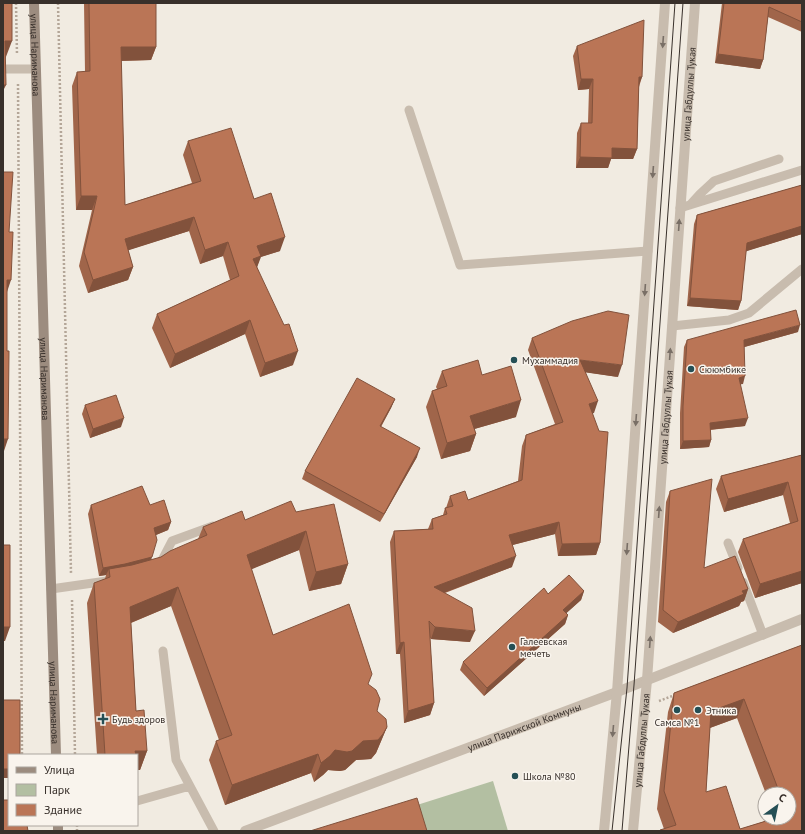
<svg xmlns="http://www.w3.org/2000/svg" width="805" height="834" viewBox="0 0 805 834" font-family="'PT Sans',sans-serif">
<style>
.green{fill:#b3bfa2}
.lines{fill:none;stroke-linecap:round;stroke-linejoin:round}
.path{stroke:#b4a698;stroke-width:2.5;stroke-dasharray:2 2;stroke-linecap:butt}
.service{stroke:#c8bcae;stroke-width:9}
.minor{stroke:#c8bcae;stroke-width:10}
.secondary{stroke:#9c8c7f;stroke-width:10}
.tram{stroke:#38302b;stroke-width:1}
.wall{fill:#a0654a;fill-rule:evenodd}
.shaded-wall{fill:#82523c}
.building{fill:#ba7556;stroke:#82523c;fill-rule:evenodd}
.oneway{fill:#796f66}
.poi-dot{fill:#254f55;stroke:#f9f4ed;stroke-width:1.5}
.labels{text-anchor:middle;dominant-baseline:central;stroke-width:3;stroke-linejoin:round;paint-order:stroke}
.street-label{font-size:10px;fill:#38302b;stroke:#f9f4ed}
.poi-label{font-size:10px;fill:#38302b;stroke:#f9f4ed;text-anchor:start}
</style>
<rect width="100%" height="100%" fill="#f1ebe1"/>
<path class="green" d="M493 781 508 831H425L417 805Z"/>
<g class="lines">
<path class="path" d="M16 3 17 55
M58 3 71 573
M18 84 22 755
M72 600 75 755
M659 701 675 695
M77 825V831"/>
<path class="service" d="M3 69H36
M409 110 460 265 648 251
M690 205 700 194 714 181 779 159
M680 208 802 170
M672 326 729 320 749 313 802 269
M728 543 738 568
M160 564 172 541 213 526
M743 582 763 635
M51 589 107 581
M163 651 176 760 214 831
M137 801 190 786"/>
<g class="minor">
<path id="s1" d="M245 831 617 692 802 619"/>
<path d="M604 831 617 692 665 3"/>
<path id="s2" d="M633 831 647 680 695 3"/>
</g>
<g class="secondary">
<path id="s3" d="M34 3 56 755"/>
<path d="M58 825V831"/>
</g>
<path class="tram" d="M612 831 627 688 675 3
M622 831 634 685 683 3"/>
</g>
<path class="wall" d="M84 3H156V47L151 60 121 61 125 205 192 183 183 155 188 141 254 199 280 251 260 257 257 267 293 365 260 377 245 334 170 368 152 328 157 314 230 280 223 256 200 264 189 231 128 250 133 267 128 280 88 293 79 266 92 210H76L72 86 77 72H85Z
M722 3H802V32L768 17 763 60 760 69 715 63Z
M577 46 642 77 639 87 637 149 633 159H611L608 168H576L577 133 581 123H588L589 89 578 90 573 56Z
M802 185V234L746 251 741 301 738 310 687 306 694 224 697 215Z
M798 332 744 347 743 384H740L745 426 710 430 711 440 709 447 680 449V413L684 347 687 340Z
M532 338 618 377 585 372 594 413H592L600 543 596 555 558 556 555 534 512 545V567L445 593 470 642 431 639 430 638 434 703 430 715 404 723 400 654H396L390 542 394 531 428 529 432 519 443 515 445 508H446L450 496 468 500 518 481 522 446 526 435 555 424 528 350Z
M442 371 482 375 516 417 474 429 476 434 470 451 441 459 426 407 432 391 437 389 436 387Z
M395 399 391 408 381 427 417 457 380 522 302 479 305 471Z
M85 405 121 427 90 438 82 414Z
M802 455V583L755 598 738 552 743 539 790 523 783 495 724 512 716 489 721 476Z
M670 491 704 568 748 589 744 601 741 602 739 606 673 633 658 622 666 502Z
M91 505H150L171 522 168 530 156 535 151 560 161 557 198 539 203 527 296 512 348 564 341 584 309 591 299 550 251 569 273 635 368 684 377 711 387 727 376 753 371 759 356 760 345 770 340 771 328 770 323 775 314 782 311 773 225 805 209 760 216 741 219 740 171 606 131 623 136 711 147 751 140 770 137 755H97L87 603 94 583 105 579 106 575 99 576 88 514Z
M584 591 581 600 566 613 568 615 565 624 484 696 460 670 463 662 548 594Z
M802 645V831H660V830L664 829 657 809 668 712 674 693ZM737 718 766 794H789V818H775L740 829 706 792 710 728Z"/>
<path class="shaded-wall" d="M5 41H12L4 62Z
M121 47H156L151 60 115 61Z
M718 54 763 60 760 69 715 63Z
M639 77H642L638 87Z
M581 79H593L589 89 578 90Z
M3 85H6L3 91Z
M612 148 637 149 633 159H611L608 168H576L580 157Z
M81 196H97L92 210H76Z
M194 217 189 231 120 253 125 239Z
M802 226V234L744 252 747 243Z
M285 237 280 251 261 257 256 270 248 273 257 246Z
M228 242 223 256 200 264 205 250Z
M133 267 128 280 88 293 93 280Z
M7 280H11L7 292Z
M690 298 741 301 738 310 687 306Z
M250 320 245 334 170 368 175 354Z
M800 325 798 332 741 348 744 340Z
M298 351 293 365 260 377 265 363Z
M580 360 622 365 618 377 576 371Z
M745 376 743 384 736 385 739 378Z
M395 399 391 408 376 435 380 426Z
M521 400 516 417 464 432 470 416Z
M598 401 594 413 584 416 589 404Z
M124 418 121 427 90 438 93 429Z
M748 418 745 426 707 430 710 423Z
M476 434 470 451 441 459 447 443Z
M3 439H8L4 451H3Z
M711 440 709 447 680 449 683 441Z
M420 448 417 457 380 522 384 514Z
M788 482 783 495 724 512 728 499Z
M171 522 168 530 151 537 154 528Z
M559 522 555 534 505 547 509 535Z
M306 531 299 550 240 574 247 555Z
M600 543 596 555 558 556 562 544Z
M516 556 512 567 430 598 434 587Z
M152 557 149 565 109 569 106 575 99 576 103 568Z
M348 564 341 584 309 591 316 572Z
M802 571V583L755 598 760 584Z
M178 587 171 606 123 626 130 607Z
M748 589 744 601 741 602 739 606 673 633 678 622 742 591Z
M584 591 581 600 560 619 563 610Z
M568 615 565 624 484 696 487 688Z
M3 627H10L5 641H3Z
M435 627 475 631 470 642 431 639Z
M404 642 400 654H396L400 643Z
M744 699 737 718 704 730 711 711Z
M434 703 430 715 404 723 408 711Z
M387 727 376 753 371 759 356 760 345 770 340 771 328 770 323 775 314 782 321 763 335 750 363 741Z
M135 751H147L140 770H137V755H134Z
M318 754 311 773 225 805 232 785Z
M3 769H9V778H3Z"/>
<path class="building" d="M3 3H12V41H5L6 85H3Z
M89 3H156V47H121L125 205 201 181 188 141 231 128 254 199 271 193 285 237 257 246 261 256 253 259 284 325 289 324 298 351 265 363 250 320 175 354 157 314 239 276 228 242 205 250 194 217 125 239 133 267 93 280 84 252 97 196H81L77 72 90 71Z
M724 3H802V22L769 7 763 60 718 54Z
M644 20 642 77H639L637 149 612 148V158L580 157 581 123H592L593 79H581L577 46Z
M3 172H13L9 232H13L11 280H7V351H9L8 439H3Z
M802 185V226L747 243 741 301 690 298 697 215Z
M796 310 800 325 744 340 745 376 739 378 748 418 710 423 711 440 683 441V406L687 340Z
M608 311 629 315 622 365 580 360 598 401 589 404 599 431 608 432 600 543 562 544 559 522 509 535 516 556 434 587 472 608 475 631 435 627 429 621 434 703 408 711 404 642 400 643 394 531 433 529 432 519 447 514 445 508 453 506 450 496 465 491 468 500 522 480 526 435 563 422 532 338 572 321Z
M478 360 482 375 511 366 521 400 470 416 476 434 447 443 432 391 447 386 442 371Z
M357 378 395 399 380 426 420 448 384 514 305 471Z
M116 395 124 418 93 429 85 405Z
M802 455V571L760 584 743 539 798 521 788 482 728 499 721 476Z
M712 479 704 568 735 556 748 589 742 591 744 594 678 622 663 610 670 491Z
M142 486 150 505 164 500 171 522 154 528 157 540 152 557 125 564 103 568 91 505Z
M291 501 296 512 334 504 348 564 316 572 306 531 247 555 273 635 349 604 372 674 368 684 376 690 380 699 377 711 386 719 387 727 383 734 378 740 363 741 352 751 347 752 335 750 330 756 321 763 318 754 232 785 216 741 232 735 178 587 130 607 136 711 144 710 147 751H135L136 755H105L94 583 110 577 109 569 132 565 161 557 170 551 207 535 203 527 242 511 245 520Z
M3 545H10V627H3Z
M569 575 584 591 563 610 568 615 487 688 463 662 544 588 548 594Z
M802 645V831H661L660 830 676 825 664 791 674 693ZM744 699 780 794H789V818H776L740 829 726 786 706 792 711 711Z
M3 700H20V755H9V769H3Z
M417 798 427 831H310Z
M3 800H9V825H27L28 831H3Z"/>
<defs><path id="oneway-solid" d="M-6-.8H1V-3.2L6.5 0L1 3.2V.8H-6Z"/></defs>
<g class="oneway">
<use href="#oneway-solid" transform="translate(663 42) rotate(94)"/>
<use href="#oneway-solid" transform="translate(653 172) rotate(94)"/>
<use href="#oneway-solid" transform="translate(679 225) rotate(-86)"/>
<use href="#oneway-solid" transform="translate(645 290) rotate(94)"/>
<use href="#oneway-solid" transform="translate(670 354) rotate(-86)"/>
<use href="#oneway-solid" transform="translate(636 420) rotate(94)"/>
<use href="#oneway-solid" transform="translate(659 512) rotate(-86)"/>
<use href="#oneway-solid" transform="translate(627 549) rotate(94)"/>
<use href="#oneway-solid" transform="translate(650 642) rotate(-86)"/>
<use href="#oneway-solid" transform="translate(613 731) rotate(95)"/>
</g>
<g class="poi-dot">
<circle cx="514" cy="360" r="4"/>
<circle cx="691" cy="369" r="4"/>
<circle cx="512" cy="647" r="4"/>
<circle cx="677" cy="710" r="4"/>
<circle cx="698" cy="710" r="4"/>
<path d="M101 713h4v4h4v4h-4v4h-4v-4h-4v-4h4z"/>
<circle cx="515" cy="776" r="4"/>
</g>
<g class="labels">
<g class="street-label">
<text stroke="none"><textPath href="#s3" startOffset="52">улица Нариманова</textPath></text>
<text stroke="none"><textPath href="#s2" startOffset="739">улица Габдуллы Тукая</textPath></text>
<text stroke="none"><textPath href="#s3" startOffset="376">улица Нариманова</textPath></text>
<text stroke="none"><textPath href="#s2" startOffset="415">улица Габдуллы Тукая</textPath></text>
<text stroke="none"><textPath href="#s3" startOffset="700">улица Нариманова</textPath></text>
<text stroke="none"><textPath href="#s1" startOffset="298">улица Парижской Коммуны</textPath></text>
<text stroke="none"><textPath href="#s2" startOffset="91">улица Габдуллы Тукая</textPath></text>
</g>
<g class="poi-label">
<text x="522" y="360">Мухаммадия</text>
<text x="699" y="369">Сююмбике</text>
<text x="520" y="641">Галеевская<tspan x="520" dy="12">мечеть</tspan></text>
<text x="706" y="710">Этника</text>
<text x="112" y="719">Будь здоров</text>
<text x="677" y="722" text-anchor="middle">Самса №1</text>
<text x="523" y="776">Школа №80</text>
</g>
</g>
<rect width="805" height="834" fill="none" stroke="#38302b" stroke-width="8"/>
<rect x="8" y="754" width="130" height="72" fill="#f9f4ed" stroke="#aca69f"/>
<rect x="16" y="767" width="20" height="6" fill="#9c8c7f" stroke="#aca69f"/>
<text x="44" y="774" font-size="12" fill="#38302b">Улица</text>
<rect x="16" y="784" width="20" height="12" fill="#b3bfa2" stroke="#aca69f"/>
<text x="44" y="794" font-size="12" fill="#38302b">Парк</text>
<rect x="16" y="804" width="20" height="12" fill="#ba7556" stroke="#aca69f"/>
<text x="44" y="814" font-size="12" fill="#38302b">Здание</text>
<g transform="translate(777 806) rotate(33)"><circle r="19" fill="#f9f4ed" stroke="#aca69f"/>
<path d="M0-3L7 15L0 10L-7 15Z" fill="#254f55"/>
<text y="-6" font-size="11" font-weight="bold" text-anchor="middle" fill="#38302b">С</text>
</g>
</svg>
